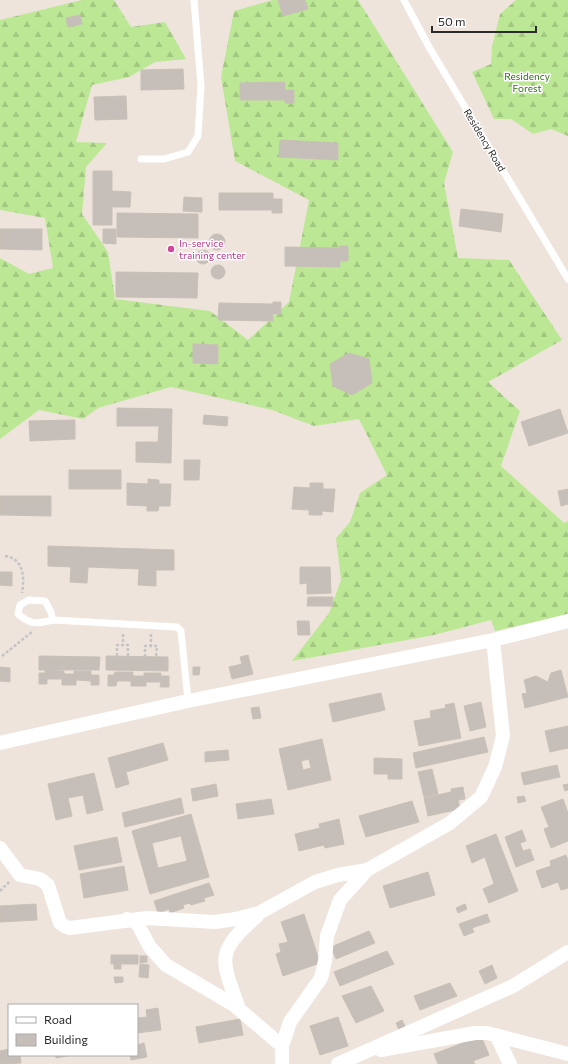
<svg xmlns="http://www.w3.org/2000/svg" width="568" height="1064" viewBox="0 0 568 1064" font-family="Commissioner,sans-serif">
<style>
.forest{fill:url(#forest-firs)}
.building{fill:#c6beb9;stroke:#c9c0b6;fill-rule:evenodd}
.lines{fill:none;stroke-linecap:round;stroke-linejoin:round}
.path{stroke:#c4c4c4;stroke-width:2.5;stroke-dasharray:3 2;stroke-linecap:butt}
.lane{stroke:#fff;stroke-width:7}
.street{stroke:#fff;stroke-width:14}
.hotel-dot{fill:#d1479c;stroke:#fff;stroke-width:1.5}
.labels{text-anchor:middle;dominant-baseline:central;stroke-width:3;stroke-linejoin:round;paint-order:stroke}
.park-label{font-size:10px;fill:#336d15;stroke:#fff}
.street-label{font-size:10px;fill:#2b2b2b;stroke:#fff}
.hotel-label{font-size:10px;fill:#b23c85;stroke:#fff;text-anchor:start}
</style>
<defs>
<pattern id="forest-firs" width="22" height="20" patternUnits="userSpaceOnUse"><rect width="22" height="20" fill="#bce895"/><path d="M5 1l3.5 6h-7zM16 11l3.5 6h-7z" fill="#a2c781"/></pattern>
</defs>
<rect width="100%" height="100%" fill="#eee4dc"/>
<path class="forest" d="M82 0H114L131 27 165 22 186 59 155 62 129 77 92 85 76 142 107 143 86 167 82 214 108 252 115 299 210 311 248 340 289 302 309 200 235 161 221 77 234 11 273 0H358L453 152 444 183 458 258 509 260 562 340 488 382 520 411 501 466 564 523 568 521V614L495 631 491 620 434 635 292 661 329 613 341 580 336 538 350 522 360 493 387 475 359 419 314 426 272 410 171 387 98 408 83 419 39 410 0 439V258L29 274 53 268 45 218 0 210V20Z
M516 0H568V136L551 129 533 134 511 119H494L472 72 491 64 492 46 500 14Z"/>
<path class="building" d="M278 0H305L308 9 283 16Z
M80 15 82 24 68 27 66 18Z
M183 69 184 89 141 90V70Z
M285 82V90H294V103H285V100H240V83Z
M126 96 127 119 95 120 94 97Z
M280 140 338 143V160L279 157Z
M93 171H112V191L131 192 130 207H112V225H93Z
M219 193H273V199H282V213H272V210H219Z
M184 197 202 198V212L183 211Z
M461 209 503 214 501 232 459 226Z
M117 213 198 214V238L117 237Z
M0 229H42V250L0 249Z
M103 229H116V244L103 243Z
M209 242a8 8 0 1 1 16 0a8 8 0 1 1-16 0Z
M340 246H348V261H340V267L285 266V247L340 248Z
M196 257a7 7 0 1 1 14 0a7 7 0 1 1-14 0Z
M211 272a7 7 0 1 1 14 0a7 7 0 1 1-14 0Z
M116 272 198 273 197 298 116 297Z
M273 302H281V314H273V321L218 320 219 303 273 304Z
M193 344 218 345V364L193 363Z
M349 353 369 359 372 383 352 395 333 386 330 364Z
M117 408 172 409 171 463 136 462V442H158L159 426H117Z
M560 409 568 433 529 446 521 422Z
M204 415 228 417 227 426 203 424Z
M75 420V439L30 441 29 421Z
M184 460H200L199 480H184Z
M69 470H121V489H69Z
M148 479 159 480V484H171L170 506H159L158 511H147V506L127 505V483L148 484Z
M310 483H323V489H335L333 512 322 511V515H309V510L292 509 294 487 310 488Z
M568 489V504L561 506 558 491Z
M0 496H51V516L0 515Z
M48 546 174 550V570H156V586L138 585 139 569 88 567 87 583 70 582 71 567 48 566Z
M300 567H330L331 593 307 594V583L300 584Z
M0 572H12V586L0 585Z
M308 597H333V606H307Z
M297 621H309L310 635H298Z
M248 655 253 674 232 679 229 667 242 664 240 657Z
M39 656 100 657 99 670H39Z
M106 656 168 657V671L106 670Z
M0 667 10 668V682L0 681Z
M193 667H200L199 675H193Z
M45 670 64 671V674H74V671H91V675H99V685H91V681L76 680V685H62V679H47V684H39V673H45Z
M561 670 568 697 525 708 522 694 527 693 524 680 536 676 548 682 551 673Z
M115 672H133V676H144V673H161V676H169V687H160L161 682H146V686H131V681H117L116 686H108V675H114Z
M381 693 385 710 333 722 329 704Z
M481 702 486 727 470 731 464 706Z
M454 703 461 738 419 746 414 721 431 718 430 711 446 708 445 705Z
M259 707 261 718 253 719 251 708Z
M568 726V748L550 752 545 731Z
M484 737 488 752 416 768 413 753Z
M322 739 331 780 288 790 279 749ZM309 759 311 768 303 770 301 761Z
M163 743 168 760 126 772 129 784 116 788 108 758Z
M228 750 229 760 205 762V752Z
M374 758 402 759V779H388V774H374Z
M557 765 560 777 524 785 521 773Z
M432 769 438 794 424 797 418 772Z
M94 773 103 810 87 814 83 795 68 798 72 816 56 820 48 784Z
M216 784 218 796 193 801 191 789Z
M568 784V790L565 791 563 785Z
M463 787 465 799 458 800 460 809 428 816 424 798 451 792V789Z
M524 796 526 801 518 803 517 797Z
M181 798 184 813 125 827 122 813Z
M271 799 274 814 238 819 236 804Z
M563 799 568 813V841L551 848 544 829 549 827 541 807Z
M412 801 419 822 366 837 359 816Z
M191 814 209 877 150 894 132 831ZM181 836 187 861 158 868 152 843Z
M339 819 344 844 325 848 324 845 299 851 295 834 320 828 319 824Z
M522 830 526 841 520 843 523 851 530 849 534 860 516 867 505 837Z
M496 834 518 891 489 903 483 889 494 884 485 857 472 863 466 846Z
M117 837 122 862 79 870 74 846Z
M566 855 568 860V888L561 890 558 882 542 888 536 871 551 866 550 861Z
M124 866 128 890 84 898 80 874Z
M428 872 435 895 390 908 383 886Z
M209 883 214 895 204 898 205 901 191 905 190 903 183 905 184 908 170 913 169 909 158 913 154 901Z
M36 904 37 920 0 922V906Z
M465 904 467 909 458 913 456 908Z
M304 914 320 963 283 976 276 954 281 952 279 944 288 942 281 922Z
M487 914 490 922 472 928 474 932 464 936 459 924Z
M369 931 375 943 336 959 331 947Z
M387 951 394 964 340 986 334 972Z
M111 955H138V964H121V969H114V964H111Z
M140 956H147V962L140 963Z
M140 964 149 965 148 978 139 977Z
M492 965 497 978 485 984 479 971Z
M114 977H123V982L115 983Z
M450 983 457 996 420 1010 414 996Z
M371 986 384 1011 356 1023 342 996Z
M158 1008 161 1030 137 1033V1018L147 1017 146 1010Z
M338 1017 348 1046 320 1055 310 1026Z
M240 1019 243 1035 199 1043 196 1027Z
M402 1020 406 1028 399 1030 396 1023Z
M481 1036 489 1055 473 1061 475 1064H438L434 1054Z
M144 1043 147 1057 131 1060 130 1055H137V1045Z
M9 1049V1055H20L21 1063 0 1064V1051Z
M56 1055H72L56 1058Z"/>
<g class="lines">
<path class="path" d="M5 556C23 558 25 577 22 593
M123 634V645
M151 634V646
M2 656 32 632
M117 656V645H128V657
M145 657V646H157L156 657
M0 891 9 882"/>
<path class="lane" d="M404 0 429 47 568 279
M141 159H164L188 152 198 136 201 86 194 0
M53 620 51 612 45 601 29 600 20 605 18 614C31 625 36 624 53 620L177 627 181 631 188 701"/>
<path class="street" d="M0 743 188 701 493 640 568 621
M0 848 20 875 40 879 48 885 60 923 66 927 70 928 147 918 215 922 236 919 259 913 315 882 338 875 367 870
M127 919 137 923 150 947 166 965 234 1005 282 1046
M239 1009C221 958 215 953 257 916
M496 1035 510 1064
M381 1050 475 1033H487L568 1054
M282 1064V1046L290 1022 321 978 325 961 327 936 340 900 367 870 450 823 481 797 495 767 503 736 493 640
M338 1064 513 986 568 952"/>
</g>
<circle class="hotel-dot" cx="171" cy="249" r="4"/>
<g class="labels">
<g class="park-label">
<text x="527" y="76">Residency<tspan x="527" dy="12">Forest</tspan></text>
</g>
<g class="street-label">
<text transform="translate(485 140) rotate(59)">Residency Road</text>
</g>
<g class="hotel-label">
<text x="179" y="243">In-service<tspan x="179" dy="12">training center</tspan></text>
</g>
</g>
<rect x="8" y="1004" width="130" height="52" fill="#ffffff" stroke="#aaaaaa"/>
<rect x="16" y="1017" width="20" height="6" fill="#ffffff" stroke="#aaaaaa"/>
<text x="44" y="1024" font-size="12" fill="#2b2b2b">Road</text>
<rect x="16" y="1034" width="20" height="12" fill="#c6beb9" stroke="#aaaaaa"/>
<text x="44" y="1044" font-size="12" fill="#2b2b2b">Building</text>
<path d="M432 26v6h104v-6" fill="none" stroke="#2b2b2b" stroke-width="2"/>
<text x="438" y="26" font-size="12" fill="#2b2b2b" stroke="#ffffff" stroke-width="3" paint-order="stroke">50 m</text>
</svg>
